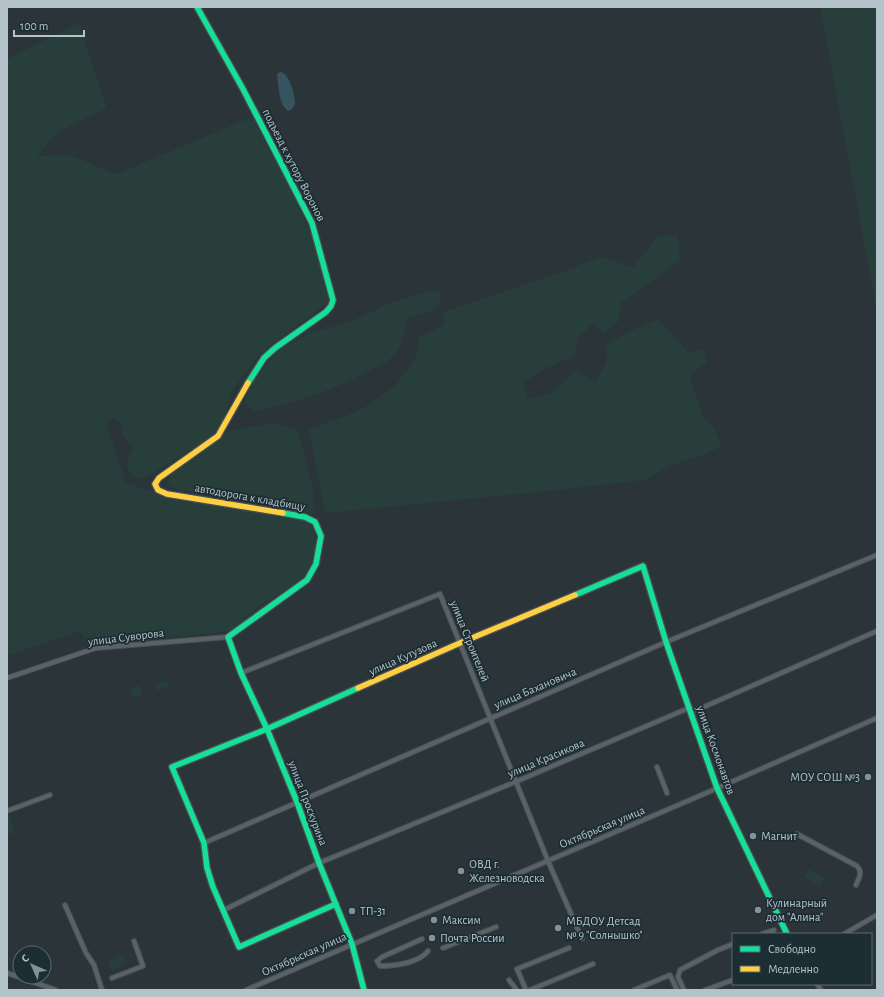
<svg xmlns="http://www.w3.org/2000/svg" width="884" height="997" font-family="'Alegreya Sans',sans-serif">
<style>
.green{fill:#273e3b}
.water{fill:#355460}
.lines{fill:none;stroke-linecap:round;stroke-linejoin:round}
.street-casing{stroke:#485054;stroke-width:6}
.fast-casing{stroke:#485054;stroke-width:8}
.slow-casing{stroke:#485054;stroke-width:8}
.street{stroke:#5a6267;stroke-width:4}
.fast{stroke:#16e098;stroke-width:5.5}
.slow{stroke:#ffcf43;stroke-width:5.5}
.poi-dot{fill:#849197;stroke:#1d2d34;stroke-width:1.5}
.labels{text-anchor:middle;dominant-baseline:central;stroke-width:3.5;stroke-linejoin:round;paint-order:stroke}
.street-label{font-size:12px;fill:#b4c3ca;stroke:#1d2d34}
.poi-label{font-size:12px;fill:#b4c3ca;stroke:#1d2d34;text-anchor:start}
</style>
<rect width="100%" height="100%" fill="#2a3439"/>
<!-- green -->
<path class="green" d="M820 7H877V312Z
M79 23 107 108 58 132 37 156 71 155 116 174 252 117 288 183 315 242 329 302 261 352 232 391 224 422 208 440 155 472 140 479C123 473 126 462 133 448L122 434 121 423 114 418 106 422 126 483 178 498 257 511 311 522 315 532V551L309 572 288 589 259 606 231 631 188 636 104 643 88 647 81 631 7 656V59Z
M678 235 680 261 621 303 619 321 604 334 593 323 578 339 574 356 543 370 523 383 528 399 550 394 576 371 596 382 607 359 606 344 635 329 658 319 689 353 704 349 707 363 690 375 703 418 714 427 722 446 701 456 669 466 645 480 558 490 325 513 309 430 362 409 396 385 415 358 420 336 445 325 443 312 562 272 600 257 633 267 658 236Z
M432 290 442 293 437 309 407 319C404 334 403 347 391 358 387 363 378 366 373 369 336 389 296 403 255 411L243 403 258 374 283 347 311 333 349 322 392 302Z
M275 423 298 430 313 488 314 515 307 512 255 502 178 490 166 485 171 474 225 433 244 428Z
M167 680 169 687 156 691 154 684Z
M140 685 143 695 133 698 130 688Z
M9 814 15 832 7 835V815Z
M809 869 825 878 820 886 804 877Z
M119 956H122L126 959V964L112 970 108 964 109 961Z"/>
<!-- water -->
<path class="water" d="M280 72C289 72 295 94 295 103 295 105 293 107 292 109L288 111C278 103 279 86 277 74Z"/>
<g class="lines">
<!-- street casing -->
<g class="street-casing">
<path id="street" d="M241 673 440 594 548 861 582 939
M7 678 96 648 228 637
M657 767 667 793
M7 811 50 795
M797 834 857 866C863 872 859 878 856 885
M204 843 666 642 877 555
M65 905 86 953 94 965 102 990
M224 910 319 863 515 782 689 708 697 710 877 631
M762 934 774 930
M844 934 877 915
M422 939 382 957 377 961 380 966C395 966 419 963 428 951
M443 948 496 927
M7 973 56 990
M112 978 143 966 134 941
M509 980 516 989
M817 984 821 990
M246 990 697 797 877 718
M526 990 517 969 569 948
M530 990 593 964
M634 990 670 975 677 990
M684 990 678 977 680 970 718 950 733 944
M705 990 733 980"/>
</g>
<!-- fast casing -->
<g class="fast-casing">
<path id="fast" d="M197 7 243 89 312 223 333 300 331 306 326 312 275 348 264 358 248 383
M283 513 305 517 315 522 321 536 316 564 307 580 228 637 241 673 267 729 297 802 319 863 352 944 364 990
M575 595 643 566 666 642 717 788 787 934
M336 904 239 947 213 887 207 868 204 843 172 767 267 729 358 688"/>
</g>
<!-- slow casing -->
<g class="slow-casing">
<path id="slow" d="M248 383 218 436 159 478 155 484 158 490 167 494 283 513
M358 688 460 643 575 595"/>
</g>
<!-- street -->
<use href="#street" class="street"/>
<!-- fast -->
<use href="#fast" class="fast"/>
<!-- slow -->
<use href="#slow" class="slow"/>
</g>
<!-- markers -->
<g class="poi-dot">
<circle cx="868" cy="777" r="4"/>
<circle cx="753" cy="836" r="4"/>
<circle cx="461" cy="871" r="4"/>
<circle cx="758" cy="910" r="4"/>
<circle cx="352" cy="911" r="4"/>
<circle cx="434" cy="920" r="4"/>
<circle cx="558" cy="928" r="4"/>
<circle cx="432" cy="938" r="4"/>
</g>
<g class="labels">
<!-- street labels -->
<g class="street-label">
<text transform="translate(294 165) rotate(63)">подъезд к хутору Воронов</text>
<text transform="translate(250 497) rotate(10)">автодорога к кладбищу</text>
<text transform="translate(126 637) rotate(-7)">улица Суворова</text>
<text transform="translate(470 641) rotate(68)">улица Строителей</text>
<text transform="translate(403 657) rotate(-24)">улица Кутузова</text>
<text transform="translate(535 688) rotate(-23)">улица Бахановича</text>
<text transform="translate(716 750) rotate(70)">улица Космонавтов</text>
<text transform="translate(546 758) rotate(-23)">улица Красикова</text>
<text transform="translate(308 803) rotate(69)">улица Проскурина</text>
<text transform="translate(602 827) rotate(-23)">Октябрьская улица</text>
<text transform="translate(304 954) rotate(-24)">Октябрьская улица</text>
</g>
<!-- poi labels -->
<g class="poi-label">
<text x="860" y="777" text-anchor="end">МОУ СОШ №3</text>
<text x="761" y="836">Магнит</text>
<text x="469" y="864">ОВД г.<tspan x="469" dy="14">Железноводска</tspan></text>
<text x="766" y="903">Кулинарный<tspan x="766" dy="14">дом "Алина"</tspan></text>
<text x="360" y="911">ТП-31</text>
<text x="442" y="920">Максим</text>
<text x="566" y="921">МБДОУ Детсад<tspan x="566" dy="14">№ 9 "Солнышко"</tspan></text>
<text x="440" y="938">Почта России</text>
</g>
</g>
<!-- border -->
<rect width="884" height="997" fill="none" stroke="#b4c3ca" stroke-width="16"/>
<!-- legend -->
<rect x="732" y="933" width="140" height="52" fill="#1d2d34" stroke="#596970"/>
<rect x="740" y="946" width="20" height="6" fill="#16e098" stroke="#596970"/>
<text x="768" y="953" font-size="12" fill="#b4c3ca">Свободно</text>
<rect x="740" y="966" width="20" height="6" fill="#ffcf43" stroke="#596970"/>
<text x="768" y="973" font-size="12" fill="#b4c3ca">Медленно</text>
<!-- north arrow -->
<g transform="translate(32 965) rotate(315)"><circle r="19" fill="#1d2d34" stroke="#596970"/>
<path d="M0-3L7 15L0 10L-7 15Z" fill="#849197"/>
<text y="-6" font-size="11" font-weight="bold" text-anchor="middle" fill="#b4c3ca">С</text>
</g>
<!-- scale -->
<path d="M14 30v6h70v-6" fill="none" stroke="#b4c3ca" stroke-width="2"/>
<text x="20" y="30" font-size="12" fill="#b4c3ca" stroke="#1d2d34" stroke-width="3" paint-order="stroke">100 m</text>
</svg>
